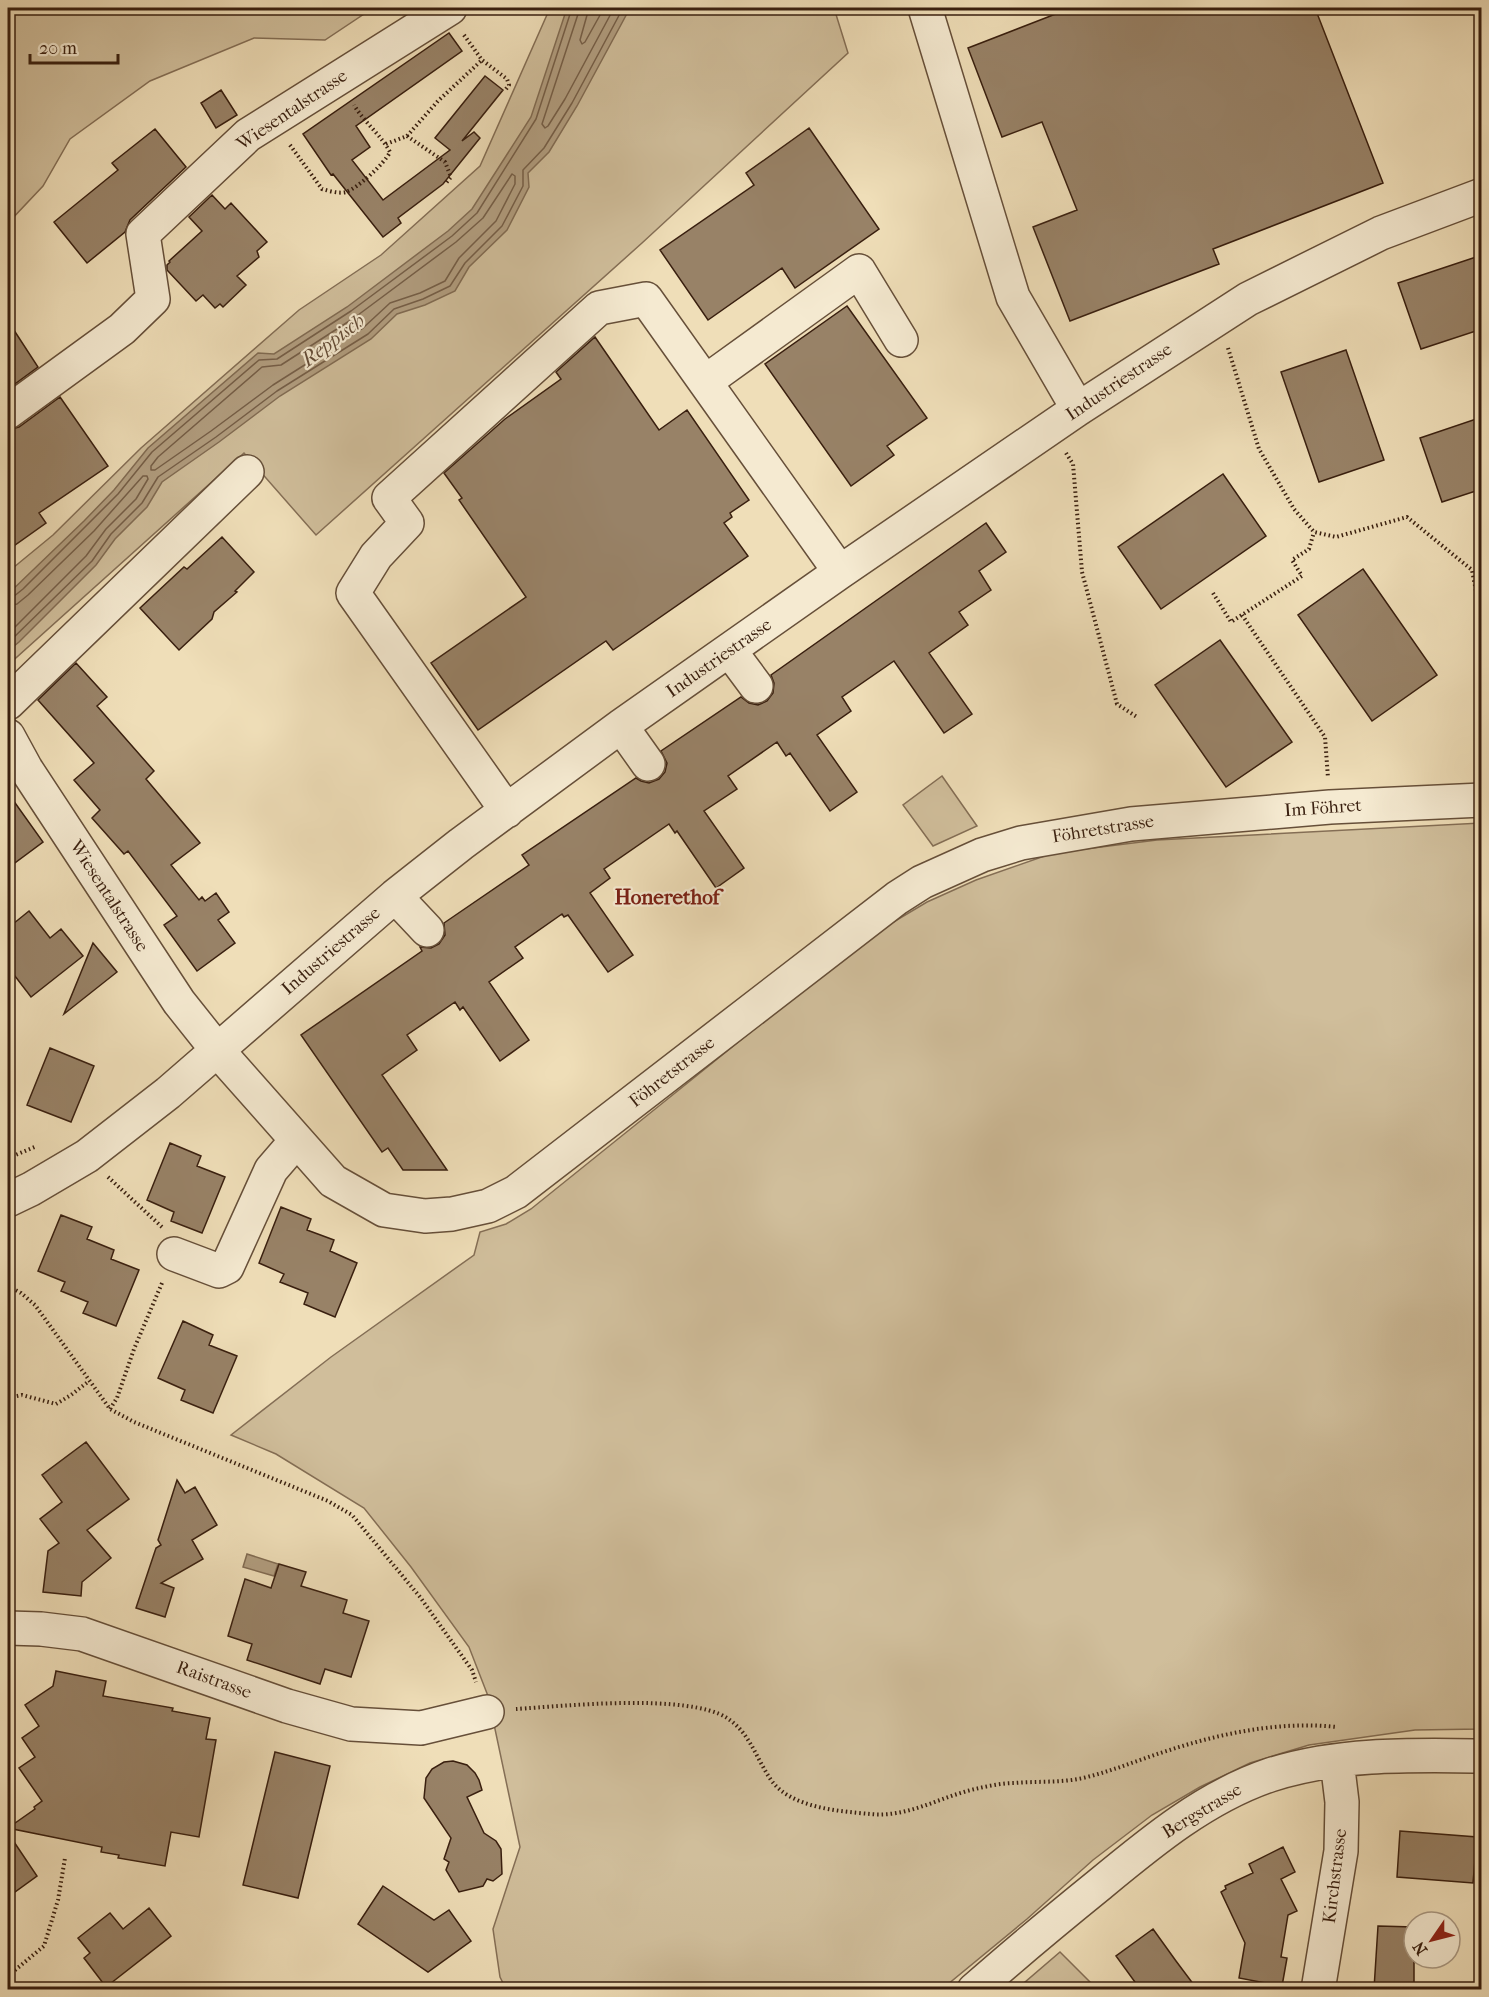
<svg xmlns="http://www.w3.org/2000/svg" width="1489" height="1997" font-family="'IM FELL French Canon',serif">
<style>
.green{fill:#d0be9b;stroke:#846e55;stroke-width:1.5}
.water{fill:#b19d7f;stroke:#816b52;stroke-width:1.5}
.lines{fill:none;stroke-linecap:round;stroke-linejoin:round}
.shore{stroke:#755e47;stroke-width:1.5}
.building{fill:#988267;stroke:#391f0f;stroke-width:1.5}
.minor-casing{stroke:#664f39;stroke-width:36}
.path{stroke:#391f0f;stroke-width:4;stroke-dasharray:1.5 3;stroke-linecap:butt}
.minor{stroke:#f5ead1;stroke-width:33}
.labels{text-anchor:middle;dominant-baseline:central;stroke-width:4.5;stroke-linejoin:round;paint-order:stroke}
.street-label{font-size:18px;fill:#391f0f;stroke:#f5ead1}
.water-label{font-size:20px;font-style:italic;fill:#634b36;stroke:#f5ead1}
.quarter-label{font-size:21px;font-weight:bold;fill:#7a1f14;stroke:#f5ead1}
</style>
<rect width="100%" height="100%" fill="#efdeb8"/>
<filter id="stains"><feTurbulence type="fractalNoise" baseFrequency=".00333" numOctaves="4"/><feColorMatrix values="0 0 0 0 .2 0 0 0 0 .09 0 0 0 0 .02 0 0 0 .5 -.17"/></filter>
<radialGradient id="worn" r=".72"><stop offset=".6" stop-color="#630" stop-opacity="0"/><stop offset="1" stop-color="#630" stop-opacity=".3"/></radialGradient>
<!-- green -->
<path class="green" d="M8 8H373L325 40 254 38 150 81 70 139 43 186 8 223Z
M550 8H834L848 53 642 243 316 535 244 453 8 665V572L53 535 141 448 299 310 381 255 480 166Z
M942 776 977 826 933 846 903 805Z
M1481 823V1729L1415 1730 1309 1745 1250 1763 1200 1787 1152 1815 1093 1860 1027 1919 942 1989H506L500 1977 493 1929 520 1847 488 1696 469 1647 411 1567 364 1508 276 1454 231 1435 331 1357 474 1255 480 1232 506 1224 531 1209 762 1023 890 924 927 902 976 880 1053 853 1157 840Z
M1060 1952 1097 1989H1017Z"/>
<!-- water -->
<path class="water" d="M567 8H630L577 106 549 152 528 173 529 187 507 230 469 267 455 291 425 305 397 314 371 339 280 396 219 442 162 482 147 507 115 539 96 565 19 642 8 651V594L84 521 114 490 148 448 258 353 274 354 347 307 448 231 472 209 531 117Z
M247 1554 278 1564 274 1576 243 1567Z"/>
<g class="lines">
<!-- shore -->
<path class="shore" d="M580 8 542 124 545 128 548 126 565 99 614 8
M589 8 580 40 582 44 585 42 604 8
M512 174 515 176V184L496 221 459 258 445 281 420 293 390 303 363 328 273 385 211 431 155 470H151V466L158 457 262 367 281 365 354 318 456 242 483 218Z
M8 598 13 597 23 589 118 494 152 452 259 360 277 359 351 311 452 236 477 213 536 119 572 8
M8 606 17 604 28 595 94 531 143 476H147L148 479 136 499 106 529 86 556 8 634
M8 643 92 561 111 534 142 503 158 477 216 437 277 391 368 334 394 309 423 299 450 286 465 263 502 226 523 186V170L544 148 572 103 623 8"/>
</g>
<!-- building -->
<path class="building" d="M1071 8H1315L1383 183 1213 249 1219 264 1070 321 1033 227 1077 210 1042 122 1002 137 968 48Z
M449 33 462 51 356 126 370 147 352 160 383 200 450 150 435 138 485 76 503 90 462 141 474 132 480 138 443 184 398 218 401 223 383 237 333 174 331 175 303 134Z
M221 90 237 115 216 128 201 103Z
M809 128 879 229 795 288 782 268 708 320 660 250 754 185 746 173Z
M155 129 186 167 130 220 125 232 87 263 54 222 118 170 112 163Z
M212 195 225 209 231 203 267 242 257 251 259 257 237 276 246 285 223 307 220 304 215 308 203 295 196 301 167 270V265L170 262 169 261 202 231 189 217Z
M1482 255V329L1421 349 1398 283Z
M847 306 927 418 887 446 894 455 851 486 765 364Z
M8 321 38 367 8 389Z
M595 337 659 430 687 410 749 500 730 513 732 517 724 523 748 556 613 650 606 641 478 730 431 663 526 597 459 500 462 498 444 473 505 419 561 379 556 372Z
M1346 350 1384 460 1319 482 1281 372Z
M60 397 108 466 39 513 46 523 8 550V430L19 427Z
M1482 417V489L1442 502 1420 438Z
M1223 474 1266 536 1161 609 1118 547Z
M986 523 1006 552 979 571 991 590 959 612 968 625 929 653 972 714 944 733 894 661 842 697 851 711 817 735 857 792 830 811 790 753 786 756 777 742 728 776 737 789 704 811 744 868 716 888 677 831 675 833 669 824 604 869 610 878 590 893 633 955 608 972 568 915 564 917 562 914 515 947 523 958 489 982 529 1040 500 1061 463 1007 460 1010 455 1002 407 1035 417 1050 382 1075 447 1170H403L388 1148 382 1152 301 1035 422 951 420 947 431 948 439 944 445 935 444 923 529 865 522 855 636 778 641 781 649 783 659 779 665 772 667 763 661 751 741 697 749 703 758 705 767 701 773 693 774 683 771 675Z
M222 537 254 572 235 591 237 592 214 612 212 619 179 650 140 608 184 567 187 569Z
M1363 569 1437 675 1372 721 1298 615Z
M1220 640 1292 742 1226 787 1155 685Z
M76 663 107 697 97 706 154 771 146 779 200 843 171 865 199 900 202 897 205 901 216 893 229 912 218 920 235 943 197 971 164 925 177 916 128 851 124 854 92 818 100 810 74 780 94 763 38 700Z
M8 793 43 842 8 868Z
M29 911 50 938 61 929 83 956 31 997 8 967V928Z
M93 943 117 972 64 1014Z
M50 1048 94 1066 71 1122 27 1105Z
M170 1143 201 1156 197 1166 225 1177 202 1233 171 1221 174 1212 147 1200Z
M281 1207 311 1219 307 1230 334 1240 330 1251 357 1263 335 1317 304 1304 308 1293 280 1282 284 1274 259 1263Z
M61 1215 92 1227 87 1239 114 1250 111 1259 139 1270 116 1326 83 1313 88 1302 61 1291 65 1282 38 1271Z
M183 1321 213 1335 209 1345 237 1356 213 1413 181 1400 185 1390 158 1378Z
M86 1442 129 1499 87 1530 111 1558 82 1582 81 1596 43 1592 48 1551 59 1543 40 1519 62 1502 42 1475Z
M177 1480 185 1493 195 1487 217 1525 192 1540 203 1559 161 1583 174 1588 165 1617 136 1608 156 1548 161 1545 158 1540Z
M279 1564 306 1572 301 1586 347 1600 343 1613 369 1621 351 1677 325 1669 320 1684 247 1660 252 1644 228 1636 245 1579 271 1588Z
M56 1671 106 1681 103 1696 173 1708 172 1711 210 1718 206 1739 216 1740 199 1837 171 1832 165 1866 118 1858 119 1855 101 1852 102 1847 8 1828 35 1809 34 1807 42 1801 19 1768 35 1757 22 1738 39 1726 25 1705 53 1686Z
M275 1752 330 1766 298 1898 243 1885Z
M453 1761 467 1765 475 1773 479 1780 482 1790 467 1797 484 1833 496 1841 501 1849 502 1874 493 1881 487 1879 483 1886 459 1892 446 1870 449 1862 444 1859 451 1838 424 1798 426 1778 432 1769 444 1762Z
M1400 1831 1477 1837 1473 1883 1397 1877Z
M8 1833 37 1876 8 1897Z
M1283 1847 1295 1872 1281 1879 1297 1911 1288 1915 1281 1957 1287 1958 1282 1986 1239 1978 1245 1943 1221 1892 1226 1889 1225 1886 1253 1873 1249 1864Z
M383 1886 434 1920 449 1910 471 1941 428 1972 358 1924Z
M149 1908 171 1936 106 1987 84 1958 90 1953 78 1938 110 1913 123 1929Z
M1378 1926 1414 1927V1989H1374Z
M1153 1929 1176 1961 1197 1989H1140L1116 1956Z"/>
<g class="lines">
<!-- minor casing -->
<g class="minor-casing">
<path id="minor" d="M925 8 1013 297 1078 409
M705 382 859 271 901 340
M8 412 122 329 153 299 143 234 248 135 450 8
M730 651 756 686
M8 703 247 472
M621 726 648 764
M8 736 26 769 179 1002 218 1051 333 1181 384 1210 425 1216 452 1214 488 1206 516 1192 897 898 922 882 982 855 1021 843 1131 824 1330 807 1482 800
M507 811 353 593 376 556 407 523 389 498 599 308 646 299 840 572
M395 896 427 930
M8 1200 31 1189 87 1156 168 1093 395 896 461 844 621 726 840 572 1078 409 1248 299 1381 233 1482 195
M174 1254 219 1271 227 1267 271 1170 296 1141
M8 1628 41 1629 82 1634 287 1706 351 1724 421 1728 487 1712
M974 1990C1015 1954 1057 1919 1099 1885 1151 1842 1205 1797 1270 1775 1338 1753 1411 1755 1482 1756
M1318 1990 1341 1851 1342 1802 1337 1761"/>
</g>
<!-- path -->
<path class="path" d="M464 35 482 60 507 79 509 85 506 89
M407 136 445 162 451 177 446 183
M386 144 407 136 438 101 482 60
M290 145 322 189C329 191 339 194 346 192 358 188 385 163 390 152 381 135 364 122 354 105
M1228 348 1259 449 1294 509 1314 532 1336 537 1407 517 1472 570 1476 591 1482 665
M1066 453 1073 464 1082 572 1117 704 1137 717
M1213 593 1231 622 1302 576 1292 560 1309 549 1314 532
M1242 615 1325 737 1328 778
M1479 770 1478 759 1482 668
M8 1158 37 1146
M108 1177 162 1227
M8 1286 21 1293 35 1305 110 1409 134 1422 328 1501 352 1515 420 1597 472 1670 476 1682
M8 1398 22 1395 56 1404 71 1395 89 1381
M110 1409 117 1398 134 1349 162 1283
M516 1709C564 1706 688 1693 727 1718 750 1733 756 1758 771 1780 791 1808 838 1811 870 1814 907 1818 940 1797 975 1789 988 1786 1002 1783 1015 1783 1037 1781 1061 1783 1083 1778 1104 1773 1123 1766 1143 1759 1205 1737 1271 1720 1337 1727
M8 1976 44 1946 58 1900 65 1858"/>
<!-- minor -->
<use href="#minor" class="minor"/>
</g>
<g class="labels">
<!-- street labels -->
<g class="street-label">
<text transform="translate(292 110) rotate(-34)">Wiesentalstrasse</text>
<text transform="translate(1119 382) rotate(-34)">Industriestrasse</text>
<text transform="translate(719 658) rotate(-35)">Industriestrasse</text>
<text transform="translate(1323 808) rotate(-4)">Im Föhret</text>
<text transform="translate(1103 829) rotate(-9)">Föhretstrasse</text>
<text transform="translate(109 896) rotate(57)">Wiesentalstrasse</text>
<text transform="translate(331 951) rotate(-41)">Industriestrasse</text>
<text transform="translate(672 1072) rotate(-38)">Föhretstrasse</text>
<text transform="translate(214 1680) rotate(20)">Raistrasse</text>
<text transform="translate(1202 1811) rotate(-31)">Bergstrasse</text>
<text transform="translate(1335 1876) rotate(-83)">Kirchstrasse</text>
</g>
<!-- water labels -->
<g class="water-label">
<text transform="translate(333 340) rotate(-37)">Reppisch</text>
</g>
<!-- quarter labels -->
<g class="quarter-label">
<text x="667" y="897">Honerethof</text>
</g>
</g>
<!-- margin -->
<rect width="1489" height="1997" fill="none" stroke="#efdeb8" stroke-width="30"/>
<rect x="9" y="9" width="1471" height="1979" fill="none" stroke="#391f0f" stroke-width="3"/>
<rect x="15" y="15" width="1459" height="1967" fill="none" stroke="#391f0f" stroke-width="1.5"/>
<!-- north arrow -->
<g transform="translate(1432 1940) rotate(235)"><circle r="28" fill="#f5ead1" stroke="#aa9983" stroke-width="1.5"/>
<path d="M0-4.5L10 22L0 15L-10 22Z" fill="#8f2418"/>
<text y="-9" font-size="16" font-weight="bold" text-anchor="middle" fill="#391f0f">N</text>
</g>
<!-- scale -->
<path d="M30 54v9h88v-9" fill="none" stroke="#391f0f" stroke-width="3"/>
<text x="39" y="54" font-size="18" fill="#391f0f" stroke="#f5ead1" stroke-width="4.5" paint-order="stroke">20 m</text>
<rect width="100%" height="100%" filter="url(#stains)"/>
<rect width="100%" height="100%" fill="url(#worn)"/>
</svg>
